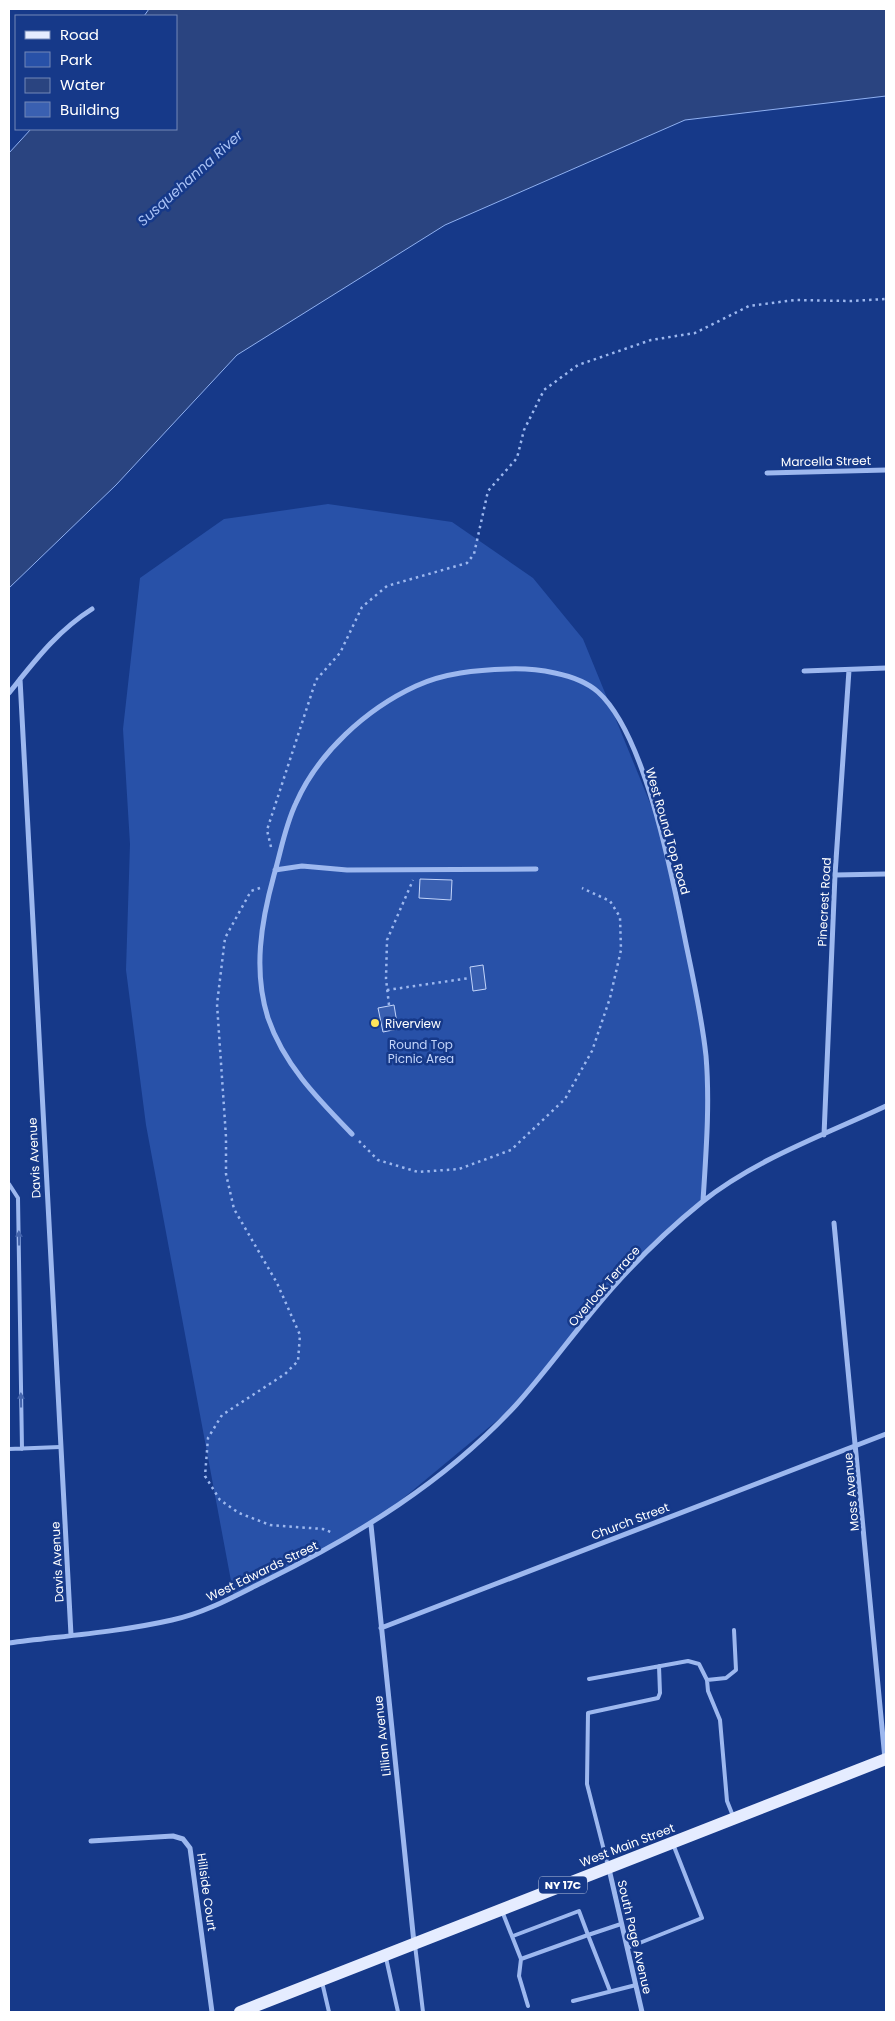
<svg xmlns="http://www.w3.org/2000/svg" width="895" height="2021" font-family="Poppins,sans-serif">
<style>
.green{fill:#2851a8}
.water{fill:#2a4480;stroke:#8fb0f1}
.building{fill:#3a60b1;stroke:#c3d5fb}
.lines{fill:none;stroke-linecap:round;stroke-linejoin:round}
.path{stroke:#9db8ef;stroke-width:2.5;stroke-dasharray:2.5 4;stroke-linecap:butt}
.service{stroke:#9db8ef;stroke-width:4}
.minor{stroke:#9db8ef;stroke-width:5}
.primary{stroke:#e5ecff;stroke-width:12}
.oneway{fill:#4565ad}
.poi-dot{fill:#ffe55b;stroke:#163989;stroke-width:2}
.labels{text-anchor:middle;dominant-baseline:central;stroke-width:5;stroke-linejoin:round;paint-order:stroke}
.shield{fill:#163989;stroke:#b9c4dc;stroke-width:1}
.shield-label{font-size:11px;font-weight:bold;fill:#fff}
.street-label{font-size:12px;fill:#fff;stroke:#163989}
.poi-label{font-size:12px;fill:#fff;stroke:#163989;text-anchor:start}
.park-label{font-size:12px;fill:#c3d5fb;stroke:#163989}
.water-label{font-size:14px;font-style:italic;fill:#a9c2f6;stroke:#163989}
</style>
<rect width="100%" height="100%" fill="#163989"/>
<!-- green -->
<path class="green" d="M328 504 452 522 533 578 583 639 657 820 701 1015 708 1127 703 1201 614 1286 517 1404 371 1525 234 1597 146 1125 126 970 130 844 123 729 140 578 224 519Z"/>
<!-- water -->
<path class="water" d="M149 9H886V96L685 120 445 225 237 355 116 485 9 588V153L31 129H176V16H144Z"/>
<!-- building -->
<path class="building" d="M420 879 452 880 451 900 419 898Z
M483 965 486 989 473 991 470 967Z
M394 1005 398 1029 383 1032 378 1008Z"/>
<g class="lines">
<!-- path -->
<path class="path" d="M271 847 267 830 316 680 340 653 362 607 387 586 467 563 474 554 488 491 517 458 524 430 544 390 578 365 651 340 695 333 749 306 795 300 850 301 886 299
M260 888 251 891 225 938 217 1004 226 1137V1174L234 1209 277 1283 300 1335 298 1361 285 1374 222 1415 208 1438 205 1476 220 1500 239 1513 270 1525 323 1529 333 1533
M387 990 470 978
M389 1005 386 979 387 940 413 880
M359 1141 378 1160 418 1172 459 1169 511 1150 565 1099 592 1051 610 998 621 950 620 917 610 901 582 888"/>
<!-- service -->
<path class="service" d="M9 1184 18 1198 22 1449
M9 1449 60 1447
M589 1679 688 1661 699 1664 707 1680 708 1691 720 1720 727 1801 733 1816
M707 1680 726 1678 736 1670 734 1630
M608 1866 587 1784 588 1713 658 1698 660 1693 659 1666
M502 1911 521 1959 588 1935 610 1991
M513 1936 579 1911 588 1935 621 1924
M415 1945 423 2012
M627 1948 702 1918 673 1844
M386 1958 398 2012
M521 1959 519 1976 528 2006
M322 1982 329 2012
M573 2001 636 1985"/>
<!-- minor -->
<path class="minor" d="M767 473 886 470
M804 671 886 668
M20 679 71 1635
M9 693C34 662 57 631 92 609
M275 870 302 866 347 870 536 869
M835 875 886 874
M352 1134C318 1099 284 1065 268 1018 253 971 261 922 274 875 281 851 285 826 296 803 318 753 366 709 416 686 444 673 476 670 508 669 534 668 577 673 598 692 646 735 673 880 686 944 694 982 702 1018 706 1056 710 1104 706 1153 703 1201
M824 1135 835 875 849 670
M834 1223 885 1759
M371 1525 414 1943
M381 1628 886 1434
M9 1643C63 1636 119 1632 172 1620 205 1613 235 1596 265 1581 358 1535 445 1482 516 1405 550 1367 580 1324 614 1286 641 1256 671 1227 702 1202 756 1159 824 1135 886 1106
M91 1841 173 1836 183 1839 190 1848 212 2012
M609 1869 642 2012"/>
<!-- primary -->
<path class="primary" d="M240 2012 886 1759"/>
</g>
<!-- one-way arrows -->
<defs><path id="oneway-solid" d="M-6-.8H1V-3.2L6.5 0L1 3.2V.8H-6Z" transform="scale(1.25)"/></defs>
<g class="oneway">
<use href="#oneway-solid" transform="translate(19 1238) rotate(-91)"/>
<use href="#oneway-solid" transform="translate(21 1400) rotate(-91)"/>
</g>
<!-- markers -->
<circle class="poi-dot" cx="375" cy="1023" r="5"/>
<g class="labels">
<!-- shield labels -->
<rect class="shield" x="539" y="1876.5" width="48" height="17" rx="4"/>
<g class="shield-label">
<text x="563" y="1885">NY 17C</text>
</g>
<!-- street labels -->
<g class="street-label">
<text transform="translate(826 461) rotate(-1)">Marcella Street</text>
<text transform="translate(668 831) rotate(74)">West Round Top Road</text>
<text transform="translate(824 902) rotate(-87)">Pinecrest Road</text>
<text transform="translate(34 1158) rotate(-93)">Davis Avenue</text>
<text transform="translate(604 1286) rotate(-49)">Overlook Terrace</text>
<text transform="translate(851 1492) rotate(-95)">Moss Avenue</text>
<text transform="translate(630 1521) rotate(-21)">Church Street</text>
<text transform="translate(57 1562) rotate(-93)">Davis Avenue</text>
<text transform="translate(262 1571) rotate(-26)">West Edwards Street</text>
<text transform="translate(382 1736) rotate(-96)">Lillian Avenue</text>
<text transform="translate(627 1845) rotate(-21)">West Main Street</text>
<text transform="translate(207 1892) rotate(82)">Hillside Court</text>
<text transform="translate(635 1937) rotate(77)">South Page Avenue</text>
</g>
<!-- poi labels -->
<g class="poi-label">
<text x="385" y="1023">Riverview</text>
</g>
<!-- park labels -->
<g class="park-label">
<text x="421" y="1044">Round Top<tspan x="421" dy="14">Picnic Area</tspan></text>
</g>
<!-- water labels -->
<g class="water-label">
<text transform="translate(190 178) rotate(-42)">Susquehanna River</text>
</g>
</g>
<!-- border -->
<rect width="895" height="2021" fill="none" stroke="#ffffff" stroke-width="20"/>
<!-- legend -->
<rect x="15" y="15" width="162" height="115" fill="#163989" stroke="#7388b8"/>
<rect x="25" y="31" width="25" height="8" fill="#e5ecff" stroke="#7388b8"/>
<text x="60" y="40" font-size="15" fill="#ffffff">Road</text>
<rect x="25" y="52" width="25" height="15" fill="#2851a8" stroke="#7388b8"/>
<text x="60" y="65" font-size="15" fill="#ffffff">Park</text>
<rect x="25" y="78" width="25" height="15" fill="#2a4480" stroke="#7388b8"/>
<text x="60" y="90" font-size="15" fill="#ffffff">Water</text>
<rect x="25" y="102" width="25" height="15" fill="#3a60b1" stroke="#7388b8"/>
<text x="60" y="115" font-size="15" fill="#ffffff">Building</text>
</svg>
